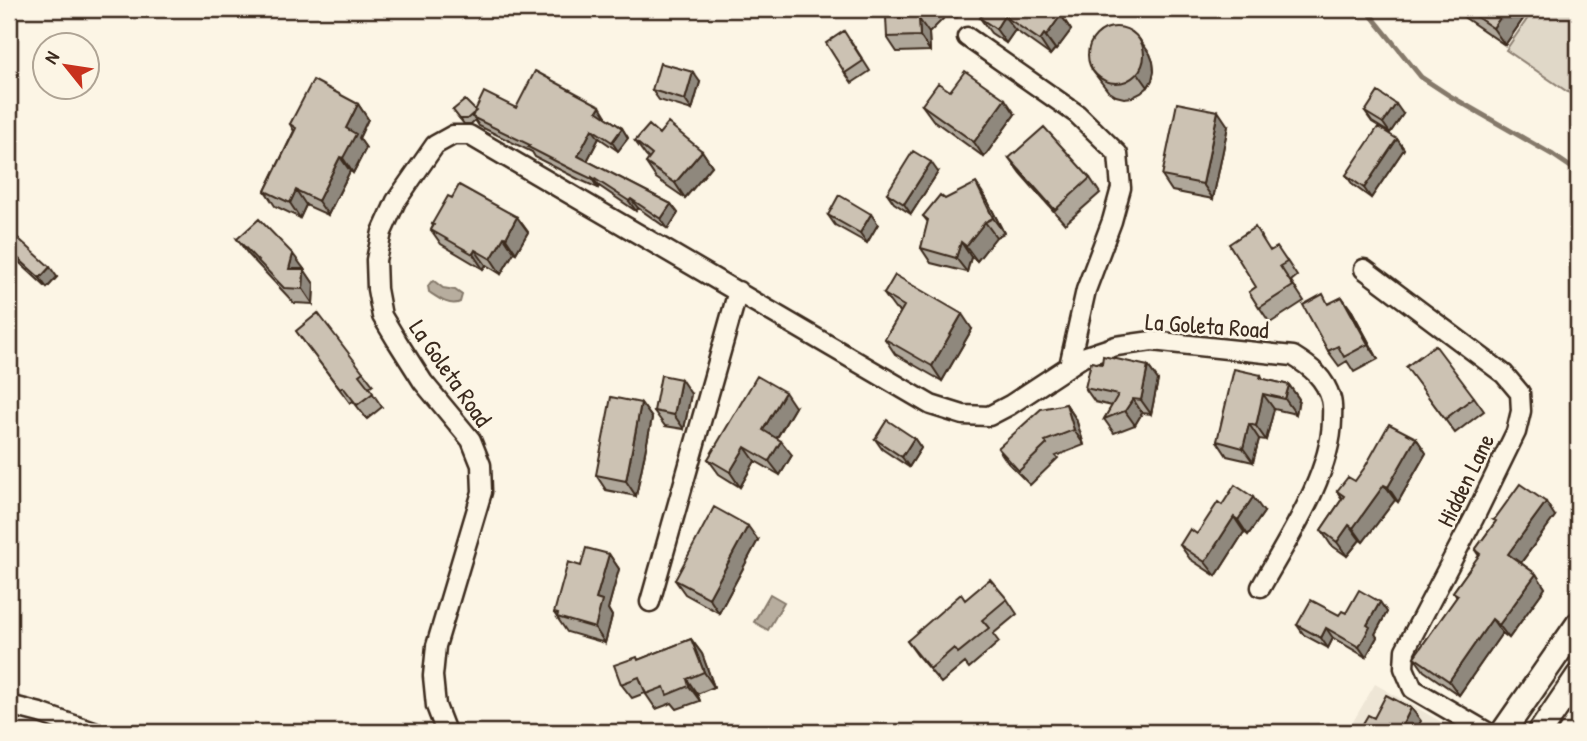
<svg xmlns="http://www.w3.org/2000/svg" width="1587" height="741" font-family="'Patrick Hand',sans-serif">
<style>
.built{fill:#eee6d6}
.green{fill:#e0d8c8;stroke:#8e8173;stroke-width:2}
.water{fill:#b7ad9e;stroke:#85796b;stroke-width:2}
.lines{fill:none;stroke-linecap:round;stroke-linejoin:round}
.stream{stroke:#85796b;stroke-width:5}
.minor-casing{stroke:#3b2a1e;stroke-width:23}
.major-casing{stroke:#3b2a1e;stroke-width:28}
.minor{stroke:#fcf5e5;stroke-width:18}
.major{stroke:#fcf5e5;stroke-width:23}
.wall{fill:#afa79a;stroke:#3b2a1e;stroke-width:2}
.shaded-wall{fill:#8f887d;stroke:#3b2a1e;stroke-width:2}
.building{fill:#ccc2b3;stroke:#3b2a1e;stroke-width:2}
.labels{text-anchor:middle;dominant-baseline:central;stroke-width:5;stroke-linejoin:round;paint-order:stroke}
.street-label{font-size:24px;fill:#3b2a1e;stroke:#fcf5e5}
</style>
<rect width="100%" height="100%" fill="#fcf5e5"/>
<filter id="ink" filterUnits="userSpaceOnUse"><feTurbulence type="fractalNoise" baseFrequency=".0143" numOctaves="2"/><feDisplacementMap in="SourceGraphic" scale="14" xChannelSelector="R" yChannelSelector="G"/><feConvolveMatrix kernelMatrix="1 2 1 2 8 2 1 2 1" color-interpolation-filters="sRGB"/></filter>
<g filter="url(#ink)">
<!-- built -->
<path class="built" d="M1375 684 1459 732H1347Z"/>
<!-- green -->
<path class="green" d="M1534 9H1578V99L1506 50Z"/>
<!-- water -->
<path class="water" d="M434 281 443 288 455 290 462 295 460 302C450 307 438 298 429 292L428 286 431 282Z
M770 594 784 602 768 630 754 622Z"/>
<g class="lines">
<!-- stream -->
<path class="stream" d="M1366 9 1421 77 1450 96 1553 155 1578 172"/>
<!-- minor casing -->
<g class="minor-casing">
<path id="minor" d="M967 37 1077 114 1118 154 1121 188 1112 221 1086 290 1069 366
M1364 269 1504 374 1520 393 1521 411 1516 432 1474 518 1405 650 1404 668 1413 689 1487 732
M650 602 738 291
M9 705 40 713 94 732
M446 732 436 706 433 676 436 646 482 492 481 465 471 440 423 382 397 341 382 316 377 289 376 260 382 232 396 201 435 145 453 135H469L931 405 963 415 989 416 1010 405 1083 357 1116 346 1152 341 1293 356C1311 367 1325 378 1331 399 1333 406 1332 413 1332 420 1331 475 1287 540 1261 587"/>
</g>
<!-- major casing -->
<g class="major-casing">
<path id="major" d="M1503 732 1578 624
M1540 732 1578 676"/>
</g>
<!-- minor -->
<use href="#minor" class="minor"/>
<!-- major -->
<use href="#major" class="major"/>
</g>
<!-- wall -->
<path class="wall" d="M906 9H964L957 17H945L929 33 930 51 897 52 887 37 906 18Z
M987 9 1061 15 1071 30 1056 50 1055 49 1050 55 1015 30 1006 43 991 33 980 18Z
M1452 9H1530L1505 45Z
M851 41 870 71 852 83 845 73Z
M1150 54 1153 62 1154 71 1152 80 1148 87 1141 93 1133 97 1124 98 1116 96 1108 91 1092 70Z
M700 82 692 110 659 100 652 90Z
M358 104 368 119 359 138 366 148 353 173 350 171 328 215 306 205 300 218 275 206 265 191 294 131 290 124Z
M922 105 1015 114 984 157 933 120Z
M516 108 606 116V117L622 128 628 138 618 151 599 138 587 161 671 204 678 213 668 229 638 208 636 211 599 186 598 188 578 179 535 157 532 152 479 126 475 120 471 124H464L453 110 475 111Z
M1365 112 1403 114 1390 133 1372 122Z
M1228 126 1213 199 1172 191 1162 176Z
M1397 139 1404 149 1371 198 1353 185 1346 175Z
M635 141 702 151 712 166 685 198 656 178 646 163 649 159 646 156Z
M1009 158 1090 178 1100 193 1065 224 1020 173Z
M938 172 911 214 894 203 887 193Z
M452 198 517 217 528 232 516 253 514 252 501 274 486 265 483 269 441 244 431 230 433 226 432 224Z
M986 198 1004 233 996 237 977 261 971 257 967 272 931 263 921 248 928 222 923 216 945 199Z
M828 215 878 224 867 243 835 225Z
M9 230 57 277 47 288 9 253Z
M237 239 303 269 314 284 313 304 294 303 248 254Z
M1271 250 1287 261 1297 276 1291 281 1304 301 1270 323 1249 292 1256 287Z
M884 294 972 329 942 381 895 354 885 339 901 312 895 309Z
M1329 304 1352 311 1378 359 1354 372 1347 361 1339 366 1328 351Z
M296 331 363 372 373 385 369 388 382 407 367 419 353 401 350 403Z
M1102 364 1148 366 1158 380 1151 414 1142 413 1135 425 1114 433 1104 419 1112 406 1095 402 1085 388Z
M1261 375 1263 379 1289 385 1299 399 1296 414 1274 409 1266 440 1259 439 1253 462 1227 456 1217 441Z
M1417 381 1474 397 1484 411 1455 433Z
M691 394 684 429 665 426 654 411Z
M641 403 652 418 636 496 606 490 596 475Z
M1066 404 1076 419 1084 445 1056 456 1058 458 1030 485 1008 463 998 448Z
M795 407 777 438 792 455 780 475 755 461 740 487 719 474 708 459Z
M914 438 921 448 909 467 882 449 875 439Z
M1416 438 1426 453 1398 502 1395 500 1363 542 1360 540 1347 556 1331 545 1321 530 1342 499 1337 491 1355 481Z
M1222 505 1264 512 1248 535 1244 532 1216 576 1190 559 1180 545 1197 534Z
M1555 516 1521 563 1536 574 1545 588 1509 638 1502 633 1459 695 1424 671 1414 657 1457 597 1453 592 1479 556 1475 550 1496 521 1494 520Z
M758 540 719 613 685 594 675 580Z
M609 554 619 569 608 609 612 616 605 643 567 632 554 613 581 566Z
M1007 599 1017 614 993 634 999 642 969 668 965 663 941 683 917 655 907 641 965 600Z
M1380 602 1387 612 1375 634 1377 637 1366 657 1333 638 1328 648 1304 635 1297 625 1339 615Z
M691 639 702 654 714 687 697 694 700 701 677 709 672 703 656 709 645 693 632 698 621 684 638 660Z"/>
<!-- shaded-wall -->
<path class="shaded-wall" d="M952 9H964L957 17Z
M1506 9H1530L1505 45 1493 28Z
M1061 15 1071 30 1056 50 1046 36Z
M1004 16 1015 30 1006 43 996 29Z
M919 19 929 33 930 51 920 36Z
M1044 34 1055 49 1050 55 1040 40Z
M1140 40 1150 54 1153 62 1154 71 1152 80 1148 87 1138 73Z
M693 72 700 82 692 110 685 100Z
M1005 99 1015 114 984 157 974 142Z
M358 104 368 119 359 138 366 148 353 173 343 158 346 128Z
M1396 104 1403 114 1390 133 1383 123Z
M600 106 606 116 604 121 597 111Z
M1218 111 1228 126 1213 199 1203 184Z
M622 128 628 138 618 151 612 142Z
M592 129 599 138 585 165 578 156Z
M1397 139 1404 149 1371 198 1364 188Z
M702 151 712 166 685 198 675 183Z
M340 157 350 171 328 215 318 201Z
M931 162 938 172 911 214 904 204Z
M592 177 599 186 598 188 592 179Z
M976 183 986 198 1004 233 993 218Z
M296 190 306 205 300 218 290 203Z
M631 199 638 208 636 211 629 201Z
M671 204 678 213 668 229 661 219Z
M871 214 878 224 867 243 860 233Z
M517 217 528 232 516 253 506 238Z
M985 222 996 237 977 261 966 246Z
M504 237 514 252 501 274 491 259Z
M961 242 971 257 967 272 956 258Z
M475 250 486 265 483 269 473 254Z
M293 254 304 269H289Z
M50 267 57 277 47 288 40 278Z
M304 269 314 284 313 304 303 289Z
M1342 297 1352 311 1378 359 1368 344Z
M962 314 972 329 942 381 932 366Z
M1148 366 1158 380 1151 414 1141 400Z
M681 379 691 394 684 429 674 415Z
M1289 385 1299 399 1296 414 1285 399Z
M785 392 795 407 773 444 763 430Z
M1263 394 1274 409 1266 440 1256 426Z
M1133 399 1142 413 1135 425 1125 411Z
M641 403 652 418 636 496 626 481Z
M1066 404 1076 419 1084 445 1074 430Z
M1249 424 1259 439 1253 462 1243 448Z
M914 438 921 448 909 467 902 457Z
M1416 438 1426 453 1398 502 1388 487Z
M781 441 792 455 780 475 769 461Z
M745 447 755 461 740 487 730 472Z
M1384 485 1395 500 1363 542 1353 528Z
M1253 497 1264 512 1248 535 1238 520Z
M1546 502 1555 516 1517 568 1508 554Z
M1234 517 1244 532 1216 576 1205 562Z
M1349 525 1360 540 1347 556 1337 542Z
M748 526 758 540 719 613 709 598Z
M609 554 619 569 608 609 612 616 605 643 595 628 596 599Z
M1536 574 1545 588 1509 638 1499 625Z
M1380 602 1387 612 1375 634 1377 637 1366 657 1359 647 1367 625Z
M1492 619 1502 633 1459 695 1449 681Z
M1326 628 1333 638 1328 648 1321 638Z
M691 639 702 654 714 687 704 672Z
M687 679 697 694 700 701 689 686Z
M1411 708 1421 721 1415 732H1399Z"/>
<!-- building -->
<path class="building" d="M906 9H928L919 19 920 36 887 37 886 17 906 18Z
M987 9H1051L1061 15 1046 36 1044 34 1040 40 1004 16 996 29 980 18Z
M1465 9H1506L1493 28Z
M1088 55a28 28 0 1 1 56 0a28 28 0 1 1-56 0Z
M844 31 863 61 845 73 826 43Z
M660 63 693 72 685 100 652 90Z
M535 71 600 106 597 111 622 128 612 142 592 129 578 156 671 204 661 219 631 199 629 201 592 177V179L571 169 528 147 530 145 472 117 484 92 516 108Z
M965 71 1005 99 974 142 922 105 938 83 950 91Z
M313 80 358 104 346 128 356 134 343 158 340 157 318 201 296 190 290 203 265 191 296 128 290 124Z
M1378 92 1396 104 1383 123 1365 112Z
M465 100 476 111 467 119H460L453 110Z
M1177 103 1218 111 1203 184 1162 176Z
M668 123 702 151 675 183 646 163 652 155 635 141 649 125 659 134Z
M1044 127 1090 178 1055 210 1009 158Z
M1378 127 1397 139 1364 188 1346 175Z
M913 151 931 162 904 204 887 193Z
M976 183 993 218 985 222 966 246 961 242 956 258 921 248 928 220 923 216 940 195 945 199Z
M459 185 517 217 506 238 504 237 491 259 475 250 473 254 431 230 434 225 432 224 448 196 452 198Z
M839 195 871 214 860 233 828 215Z
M259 219 293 254 289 269H304L303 289 284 288 237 239Z
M1255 227 1270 251 1277 247 1287 262 1280 266 1293 286 1259 308 1249 292 1256 287 1229 244Z
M9 230 50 267 40 278 9 250Z
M895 275 962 314 932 366 885 339 904 306 884 294Z
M1323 294 1328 304 1342 297 1368 344 1344 357 1338 346 1328 351 1303 305Z
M318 313 363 372 359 375 373 393 357 405 343 387 340 389 296 331Z
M1435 345 1474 397 1445 419 1406 367Z
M1103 356 1148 366 1141 400 1133 399 1125 411 1104 419 1118 395 1085 388 1091 362 1102 364Z
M1234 369 1261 375 1260 378 1289 385 1285 399 1263 394 1256 426 1249 424 1243 448 1217 441Z
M661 375 681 379 674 415 654 411Z
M757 376 785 392 763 430 781 441 769 461 745 447 730 472 708 459Z
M611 397 641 403 626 481 596 475Z
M1066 404 1074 430 1045 441 1047 444 1019 471 998 448 1041 409Z
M887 420 914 438 902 457 875 439Z
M1389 424 1416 438 1388 487 1384 485 1353 528 1349 525 1337 542 1321 530 1344 496 1337 491 1348 477 1355 481 1365 467Z
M1578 473V482L1574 479Z
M1520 484 1546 502 1508 554 1536 574 1499 625 1492 619 1449 681 1414 657 1458 595 1453 592 1480 554 1475 550 1496 521 1494 520Z
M1235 485 1253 497 1238 520 1234 517 1205 562 1180 545 1190 529 1197 534 1218 502 1222 505Z
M714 507 748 526 709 598 675 580Z
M586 548 609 554 596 599 602 601 595 628 557 617 558 614 554 613 568 562 581 566Z
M990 579 1007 599 982 620 989 628 958 653 954 648 930 669 907 641 961 594 965 600Z
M1359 590 1380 602 1367 625 1370 627 1359 647 1326 628 1321 638 1297 625 1311 600 1339 615 1342 611 1346 613Z
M691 639 704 672 687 679 689 686 667 695 664 687 646 694 639 677 621 684 614 665 637 657 638 660Z
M1386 695 1411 708 1399 732H1358L1368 715 1374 718Z"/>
</g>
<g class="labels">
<!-- street labels -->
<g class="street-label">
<text transform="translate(1207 325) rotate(4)">La Goleta Road</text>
<text transform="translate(451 373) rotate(55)">La Goleta Road</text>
<text transform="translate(1465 480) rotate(-64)">Hidden Lane</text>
</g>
</g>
<!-- margin -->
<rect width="1587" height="741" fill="none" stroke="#fcf5e5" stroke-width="35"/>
<rect x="18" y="18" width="1552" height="706" fill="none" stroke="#3b2a1e" stroke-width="2.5" filter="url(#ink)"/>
<!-- north arrow -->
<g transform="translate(66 66) rotate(300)"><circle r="33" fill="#fcf5e5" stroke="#afa495" stroke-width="2"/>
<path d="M0-5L12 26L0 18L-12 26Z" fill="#c8321e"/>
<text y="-10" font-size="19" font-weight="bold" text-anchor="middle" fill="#3b2a1e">N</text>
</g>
</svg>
